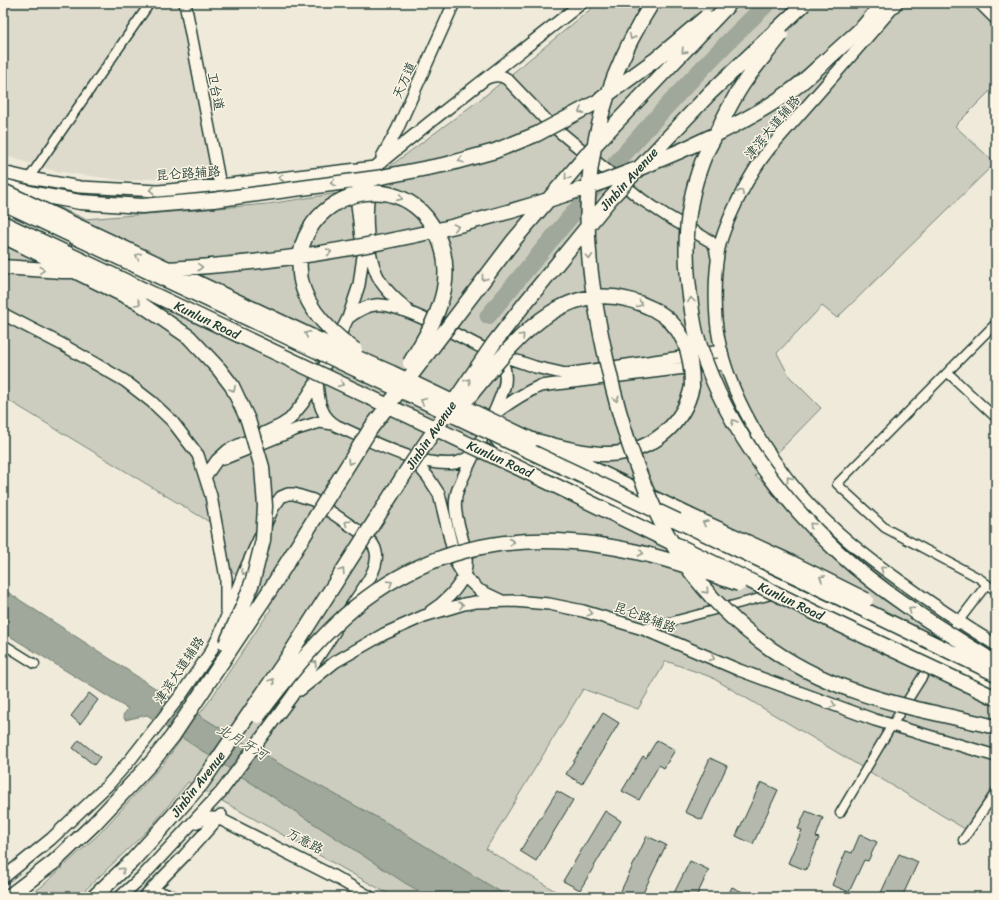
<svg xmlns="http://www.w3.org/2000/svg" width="999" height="900" font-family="Sriracha,'LXGW WenKai TC',sans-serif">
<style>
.built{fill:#dedbcc}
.green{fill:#cccdbf;stroke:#76857a}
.water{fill:#9fa89a;stroke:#6c7d71}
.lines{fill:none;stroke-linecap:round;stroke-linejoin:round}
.river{stroke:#9fa89a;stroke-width:17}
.building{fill:#b5b9ad;stroke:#1f3d34}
.street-casing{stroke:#1f3d34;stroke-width:11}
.secondary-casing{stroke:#1f3d34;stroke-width:14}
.highway-casing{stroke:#1f3d34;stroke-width:17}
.street{stroke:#fcf5e5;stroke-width:8}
.secondary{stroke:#fcf5e5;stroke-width:11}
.highway{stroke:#fcf5e5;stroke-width:14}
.highway-bridge-casing{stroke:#1f3d34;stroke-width:17;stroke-linecap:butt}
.highway-bridge{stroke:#fcf5e5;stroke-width:14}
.oneway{stroke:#8e998c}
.labels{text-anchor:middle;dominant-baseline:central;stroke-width:3;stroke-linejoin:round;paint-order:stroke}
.street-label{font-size:13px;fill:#1f3d34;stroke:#fcf5e5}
.water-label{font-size:14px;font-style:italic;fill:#455d53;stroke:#fcf5e5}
</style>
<rect width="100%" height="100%" fill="#efeada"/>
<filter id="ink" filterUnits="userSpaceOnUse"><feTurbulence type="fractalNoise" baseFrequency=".025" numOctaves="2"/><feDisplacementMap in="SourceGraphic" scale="8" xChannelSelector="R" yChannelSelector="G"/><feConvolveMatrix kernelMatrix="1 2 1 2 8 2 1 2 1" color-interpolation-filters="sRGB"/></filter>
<g filter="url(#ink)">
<!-- built -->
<path class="built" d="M3 3H181L211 172 127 181 55 171 3 155Z"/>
<!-- green -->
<path class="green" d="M598 3H996V85L955 126 995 163 837 318 822 306 777 353 789 376 821 408 755 476 996 640V782L965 829 711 677 666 661 638 709 583 689 486 849 565 897H394L188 782 150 828 78 897H26L41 887 99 834 163 764 210 700 271 609 230 569 221 529 3 397V182L85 219 268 204 358 190 486 95Z"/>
<!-- water -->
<path class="water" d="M3 589 161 692 276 762 389 824 509 897H429L405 883 147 715 125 720 123 715 128 709 3 632Z"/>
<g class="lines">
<!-- river -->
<path class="river" d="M488 316C577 208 666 99 768 3"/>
</g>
<!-- building -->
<path class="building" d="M89 693 98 700 80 724 71 716Z
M603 713 619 723 582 784 566 774Z
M79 740 100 757 94 765 73 748Z
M657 740 675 750 664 768 659 765 639 800 622 791 643 756 646 758Z
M710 758 727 766 702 820 685 812Z
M761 782 778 790 753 844 736 836Z
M557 791 573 800 536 861 520 851Z
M605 811 621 821 580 890 563 881Z
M806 811 823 818 816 837 819 838 806 870 788 863 802 830 798 829Z
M860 834 877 842 868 861 864 860 849 892 832 885 846 851 852 853Z
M647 836 666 845 641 897H618Z
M899 854 918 862 902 897H879Z
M690 861 709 870 696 897H672Z
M732 887 753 897H727Z"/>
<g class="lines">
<!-- street casing -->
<g class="street-casing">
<path id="street" d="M29 178 150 3
M996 323 837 484 885 528 979 578 996 591
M948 373 996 418
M643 629 775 594
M3 644 35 664
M940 650 958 622 987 584
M840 813 892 725 931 663
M963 840 996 792"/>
</g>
<!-- secondary casing -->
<g class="secondary-casing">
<path id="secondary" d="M185 3 220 185
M897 3 844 64 770 148C752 170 740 194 729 219 724 231 719 243 718 255 714 279 714 317 719 340 730 395 765 453 801 495 829 527 862 554 896 578 929 602 962 624 996 645
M980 3 996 19
M487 78C494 75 501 75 507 79L548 122 641 199 667 216 710 241 715 247 717 258
M382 157 397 130 454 3
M3 172 29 178 80 187 158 191 220 185 375 167
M370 185C365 212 366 259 381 282 388 293 398 301 407 309
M3 214 63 244
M78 246 157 283
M151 286 308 359C326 376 307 408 337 426 369 440 421 468 455 463 466 461 474 452 486 450
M3 314 63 345 125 381 152 402 172 421 198 455 211 496 226 578V609
M348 318C356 312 365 306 375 305 399 301 469 342 493 353 500 359 505 364 505 374 507 385 501 395 497 406 485 434 470 460 458 489 447 517 474 549 464 575 458 589 444 603 431 611
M497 354 535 367 566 374 722 351
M412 458 428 477 439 494 456 563 464 576 479 590 500 600
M223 459 297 429 320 422 333 424
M205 477 217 460 228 450 281 425 290 419 303 403 317 381 348 318 359 285 363 256 357 204 359 187 364 176 429 123 582 3
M586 486 502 446C492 438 491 429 492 416 507 404 522 394 540 386L725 363
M575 487 996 688
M300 690 335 662 384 634 424 616 464 604 476 602 514 601 549 604 583 611 643 629 739 670 875 720 996 756
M194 823 207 818H218L333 876 370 897
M3 878 51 839 108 785 130 760 181 695 210 653 219 636 244 572 273 508 281 497 288 494H294L313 500 363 534C369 539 375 545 376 552 380 569 359 594 350 608
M151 890 173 897
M120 897 142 877 221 792 292 696 335 631
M144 897 184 856 221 815"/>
</g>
<!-- highway casing -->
<g class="highway-casing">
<path id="highway" d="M822 64 863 27 883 3
M3 186 34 194 80 202 142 206 213 200
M532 440C557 446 582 454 608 454 649 453 684 426 692 386
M558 452 688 515
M8 897 54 862"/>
</g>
<!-- street -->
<use href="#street" class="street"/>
<!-- secondary -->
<use href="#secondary" class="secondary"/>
<!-- highway -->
<use href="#highway" class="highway"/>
<!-- highway-bridge casing -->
<g class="highway-bridge-casing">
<path id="highway-bridge" d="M652 3C623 49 602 100 593 153 580 225 592 297 608 367 622 430 643 494 676 550 698 585 727 616 760 641 832 696 911 707 996 727
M781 35C769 51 756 65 745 81 733 98 724 117 715 136 711 144 706 152 703 160 688 198 684 239 688 279 690 297 692 316 696 333 720 418 775 493 839 553 885 595 938 627 991 660
M3 191 353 356 392 373 532 440
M213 200 376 178 448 164 495 151 537 134 597 102 655 60 706 17
M3 203 801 579 996 674
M3 223 548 482 832 621 996 698
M3 236 138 302 189 337 219 369 232 386 248 420 262 467 265 506 263 540 253 580 244 604 226 644
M3 267 62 271H100
M147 270C290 264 428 239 564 195 618 178 670 157 721 132 744 120 768 108 789 92 801 84 811 74 822 64
M355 350C325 328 296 299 300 259 303 216 347 185 389 194 431 204 451 249 444 289 439 316 424 339 410 363
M459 409C509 349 563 264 653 309 684 325 692 354 692 386
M688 515 788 561 866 600
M258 716C281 685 308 651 336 624 429 535 544 525 664 559 689 566 714 575 739 584
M54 862 94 824 151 763 172 737 270 590 371 428 514 240 595 145 730 3
M94 897 132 861 164 826 201 784 288 657 406 472 494 343 526 302 610 199 710 93 804 4"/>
</g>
<!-- highway-bridge -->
<use href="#highway-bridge" class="highway-bridge"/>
</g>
<!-- one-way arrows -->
<defs><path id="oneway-chevron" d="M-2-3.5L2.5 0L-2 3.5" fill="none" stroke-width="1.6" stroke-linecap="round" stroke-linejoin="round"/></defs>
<g class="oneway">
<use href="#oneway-chevron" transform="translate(632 37) rotate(116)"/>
<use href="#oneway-chevron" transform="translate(684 51) rotate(134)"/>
<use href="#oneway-chevron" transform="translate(581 111) rotate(151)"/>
<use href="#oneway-chevron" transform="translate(461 160) rotate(165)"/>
<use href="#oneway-chevron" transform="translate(567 177) rotate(130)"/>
<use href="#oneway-chevron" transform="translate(281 178) rotate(173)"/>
<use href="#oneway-chevron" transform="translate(333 183) rotate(172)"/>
<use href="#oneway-chevron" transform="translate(152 190) rotate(-178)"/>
<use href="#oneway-chevron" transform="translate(741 192) rotate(-64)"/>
<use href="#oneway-chevron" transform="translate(400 198) rotate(24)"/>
<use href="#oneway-chevron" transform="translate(456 227) rotate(-13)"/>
<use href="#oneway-chevron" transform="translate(329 252) rotate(-8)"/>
<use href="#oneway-chevron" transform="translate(138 256) rotate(-155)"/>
<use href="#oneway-chevron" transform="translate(589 257) rotate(87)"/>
<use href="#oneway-chevron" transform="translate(200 267) rotate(-4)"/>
<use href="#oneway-chevron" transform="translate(42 270) rotate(3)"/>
<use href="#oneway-chevron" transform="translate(484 278) rotate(128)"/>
<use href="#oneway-chevron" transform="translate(691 300) rotate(-98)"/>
<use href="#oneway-chevron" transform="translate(138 303) rotate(31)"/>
<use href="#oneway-chevron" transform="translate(640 304) rotate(21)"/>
<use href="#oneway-chevron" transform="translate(307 334) rotate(-155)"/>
<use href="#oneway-chevron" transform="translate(522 336) rotate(-46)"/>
<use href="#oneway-chevron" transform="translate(468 381) rotate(-56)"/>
<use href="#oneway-chevron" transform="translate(341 384) rotate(25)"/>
<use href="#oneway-chevron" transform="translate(233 389) rotate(61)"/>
<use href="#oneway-chevron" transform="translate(616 399) rotate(75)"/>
<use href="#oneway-chevron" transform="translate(423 401) rotate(-155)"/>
<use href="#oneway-chevron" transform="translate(734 422) rotate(-119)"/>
<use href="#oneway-chevron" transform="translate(350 462) rotate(122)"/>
<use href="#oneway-chevron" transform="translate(789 479) rotate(-128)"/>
<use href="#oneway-chevron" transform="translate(347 523) rotate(-146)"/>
<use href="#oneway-chevron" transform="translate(705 523) rotate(-155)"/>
<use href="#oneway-chevron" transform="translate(812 525) rotate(-134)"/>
<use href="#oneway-chevron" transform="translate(512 542) rotate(-6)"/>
<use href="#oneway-chevron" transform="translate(641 553) rotate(13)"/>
<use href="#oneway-chevron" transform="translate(883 569) rotate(-144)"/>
<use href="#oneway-chevron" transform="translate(342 571) rotate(-57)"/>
<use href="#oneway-chevron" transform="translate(244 572) rotate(113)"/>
<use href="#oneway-chevron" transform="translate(822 578) rotate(-153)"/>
<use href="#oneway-chevron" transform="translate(390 583) rotate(-32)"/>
<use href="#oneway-chevron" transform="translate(706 591) rotate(48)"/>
<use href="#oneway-chevron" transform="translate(461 605) rotate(-14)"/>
<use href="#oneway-chevron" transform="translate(911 610) rotate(-146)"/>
<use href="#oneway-chevron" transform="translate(590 613) rotate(15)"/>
<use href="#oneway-chevron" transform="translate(712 658) rotate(23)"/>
<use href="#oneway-chevron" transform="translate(314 663) rotate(-56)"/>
<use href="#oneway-chevron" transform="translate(272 681) rotate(-56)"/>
<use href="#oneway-chevron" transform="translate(833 705) rotate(20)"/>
<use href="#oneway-chevron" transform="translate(122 870) rotate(-44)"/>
</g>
</g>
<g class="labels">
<!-- street labels -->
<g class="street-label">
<text transform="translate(404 80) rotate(-66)">天万道</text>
<text transform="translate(216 91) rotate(79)">卫台道</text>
<text transform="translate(772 127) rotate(-50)">津滨大道辅路</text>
<text transform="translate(188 173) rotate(-4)">昆仑路辅路</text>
<text transform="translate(629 179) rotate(-48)">Jinbin Avenue</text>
<text transform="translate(207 320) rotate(26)">Kunlun Road</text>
<text transform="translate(431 435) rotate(-56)">Jinbin Avenue</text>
<text transform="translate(500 459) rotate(25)">Kunlun Road</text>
<text transform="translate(791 601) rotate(26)">Kunlun Road</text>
<text transform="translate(645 617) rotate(20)">昆仑路辅路</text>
<text transform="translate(179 670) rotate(-56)">津滨大道辅路</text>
<text transform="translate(198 784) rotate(-52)">Jinbin Avenue</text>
<text transform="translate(305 841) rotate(28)">万意路</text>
</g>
<!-- water labels -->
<g class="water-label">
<text transform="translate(242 742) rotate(31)">北月牙河</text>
</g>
</g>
<!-- margin -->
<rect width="999" height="900" fill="none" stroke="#fcf5e5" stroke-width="16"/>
<rect x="8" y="8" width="983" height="884" fill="none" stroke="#1f3d34" stroke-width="1.5" filter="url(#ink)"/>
</svg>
